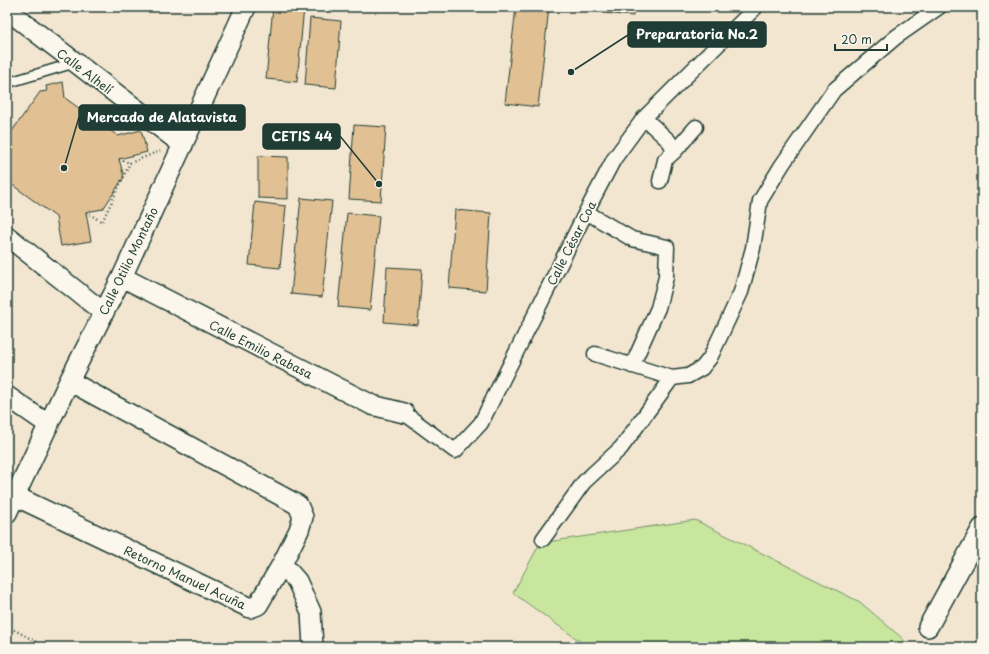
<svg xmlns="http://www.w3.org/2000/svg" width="989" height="654" font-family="'Playpen Sans',sans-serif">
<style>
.green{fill:#c8e69d;stroke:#749268}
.building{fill:#e1c093;stroke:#1f3d34}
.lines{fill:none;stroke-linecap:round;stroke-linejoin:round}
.service-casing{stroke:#1f3d34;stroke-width:12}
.pedestrian-casing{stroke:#1f3d34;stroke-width:17}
.minor-casing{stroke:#1f3d34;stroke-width:22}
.path{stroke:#1f3d34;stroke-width:2.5;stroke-dasharray:1 3;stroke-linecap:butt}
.service{stroke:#fbf7ec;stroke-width:9}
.pedestrian{stroke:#fbf7ec;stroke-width:14}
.minor{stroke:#fbf7ec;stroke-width:19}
.labels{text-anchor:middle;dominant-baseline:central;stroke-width:3.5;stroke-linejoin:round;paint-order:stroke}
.street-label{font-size:12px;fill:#1f3d34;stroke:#fbf7ec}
.leader{fill:none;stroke:#1f3d34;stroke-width:1.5}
.callout-dot{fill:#1f3d34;stroke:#fbf7ec;stroke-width:1.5}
.callout{fill:#1f3d34;stroke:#1f3d34;stroke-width:1.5}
.callout-label{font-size:13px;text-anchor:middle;font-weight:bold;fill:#fff}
</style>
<rect width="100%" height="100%" fill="#f3e6d1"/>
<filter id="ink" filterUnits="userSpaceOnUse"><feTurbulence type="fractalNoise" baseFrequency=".025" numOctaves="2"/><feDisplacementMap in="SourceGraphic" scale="8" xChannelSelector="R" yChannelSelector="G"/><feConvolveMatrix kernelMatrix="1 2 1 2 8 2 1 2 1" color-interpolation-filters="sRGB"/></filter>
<g filter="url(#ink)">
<!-- green -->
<path class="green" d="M695 520 860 602 903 639 906 647H588L513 593 540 543Z"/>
<!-- building -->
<path class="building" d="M273 7H304L297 82 266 79Z
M516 7H549L538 107 505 103Z
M604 7H634L633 16 603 13Z
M310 18 341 21 336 88 305 85Z
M63 82 65 98 118 136 141 130 147 152 119 159 124 177 103 209 86 212 91 241 61 246 56 217 7 181V138L40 92 47 91 46 86Z
M354 125 386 127 381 201 349 199Z
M258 156 288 157V199L258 198Z
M301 198 332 201 322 297 291 294Z
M255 202 286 206 280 268 249 265Z
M455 210 491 213 486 291 449 288Z
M347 213 379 216 370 310 338 307Z
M387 267 422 269 418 325 384 322Z"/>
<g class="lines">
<!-- service casing -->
<g class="service-casing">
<path id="service" d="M7 83 74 63"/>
</g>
<!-- pedestrian casing -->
<g class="pedestrian-casing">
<path id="pedestrian" d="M644 118 669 141 675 151
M660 181 665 160 675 151 696 127
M586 212 632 239 667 247 666 277 658 308 632 366
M595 354 672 378
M404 413 455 451 481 423 586 212 614 159 644 118 756 7
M543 539 584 482 621 448 672 378 688 376 702 368 710 358 741 292 753 248 760 201 782 165 834 90 896 37 939 7"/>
</g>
<!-- minor casing -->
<g class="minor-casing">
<path id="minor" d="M7 10 183 145
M7 236 103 312
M122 277 372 405 404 413
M7 396 49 425
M15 496 250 608 258 605 282 564 299 530 303 517 298 505 69 381
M7 513 69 381 122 277 246 7
M282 564 297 581 311 612 313 647
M928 627 982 528"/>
</g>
<!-- path -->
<path class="path" d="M119 159 130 163
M86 212 102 222 130 163 160 151
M7 626 46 647"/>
<!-- service -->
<use href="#service" class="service"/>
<!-- pedestrian -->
<use href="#pedestrian" class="pedestrian"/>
<!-- minor -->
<use href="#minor" class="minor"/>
</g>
</g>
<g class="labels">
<!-- street labels -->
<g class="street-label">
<text transform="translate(85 71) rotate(37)">Calle Alhelí</text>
<text transform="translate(571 243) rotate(-63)">Calle César Coa</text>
<text transform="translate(128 261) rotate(-64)">Calle Otilio Montaño</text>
<text transform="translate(261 349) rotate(27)">Calle Emilio Rabasa</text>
<text transform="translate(185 577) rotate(25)">Retorno Manuel Acuña</text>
</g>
</g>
<!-- callouts -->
<path class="leader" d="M571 72L628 35M64 168L79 117M379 184L340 136"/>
<g class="callout-dot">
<circle cx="571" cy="72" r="4"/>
<circle cx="64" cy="168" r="4"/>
<circle cx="379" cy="184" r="4"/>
</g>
<g class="callout">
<rect x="628" y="22" width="138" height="25" rx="4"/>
<rect x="79" y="105" width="166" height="25" rx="4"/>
<rect x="263" y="124" width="77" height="25" rx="4"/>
</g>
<g class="callout-label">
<text x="697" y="39">Preparatoria No.2</text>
<text x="162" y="122">Mercado de Alatavista</text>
<text x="302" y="141">CETIS 44</text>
</g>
<!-- margin -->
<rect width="989" height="654" fill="none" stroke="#fbf7ec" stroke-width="24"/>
<rect x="12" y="12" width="965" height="630" fill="none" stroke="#1f3d34" stroke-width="1.5" filter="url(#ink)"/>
<!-- scale -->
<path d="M835 44v6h52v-6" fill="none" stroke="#1f3d34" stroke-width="2"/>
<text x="841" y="44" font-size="12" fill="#1f3d34" stroke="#fbf7ec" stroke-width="3" paint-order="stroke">20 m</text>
</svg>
